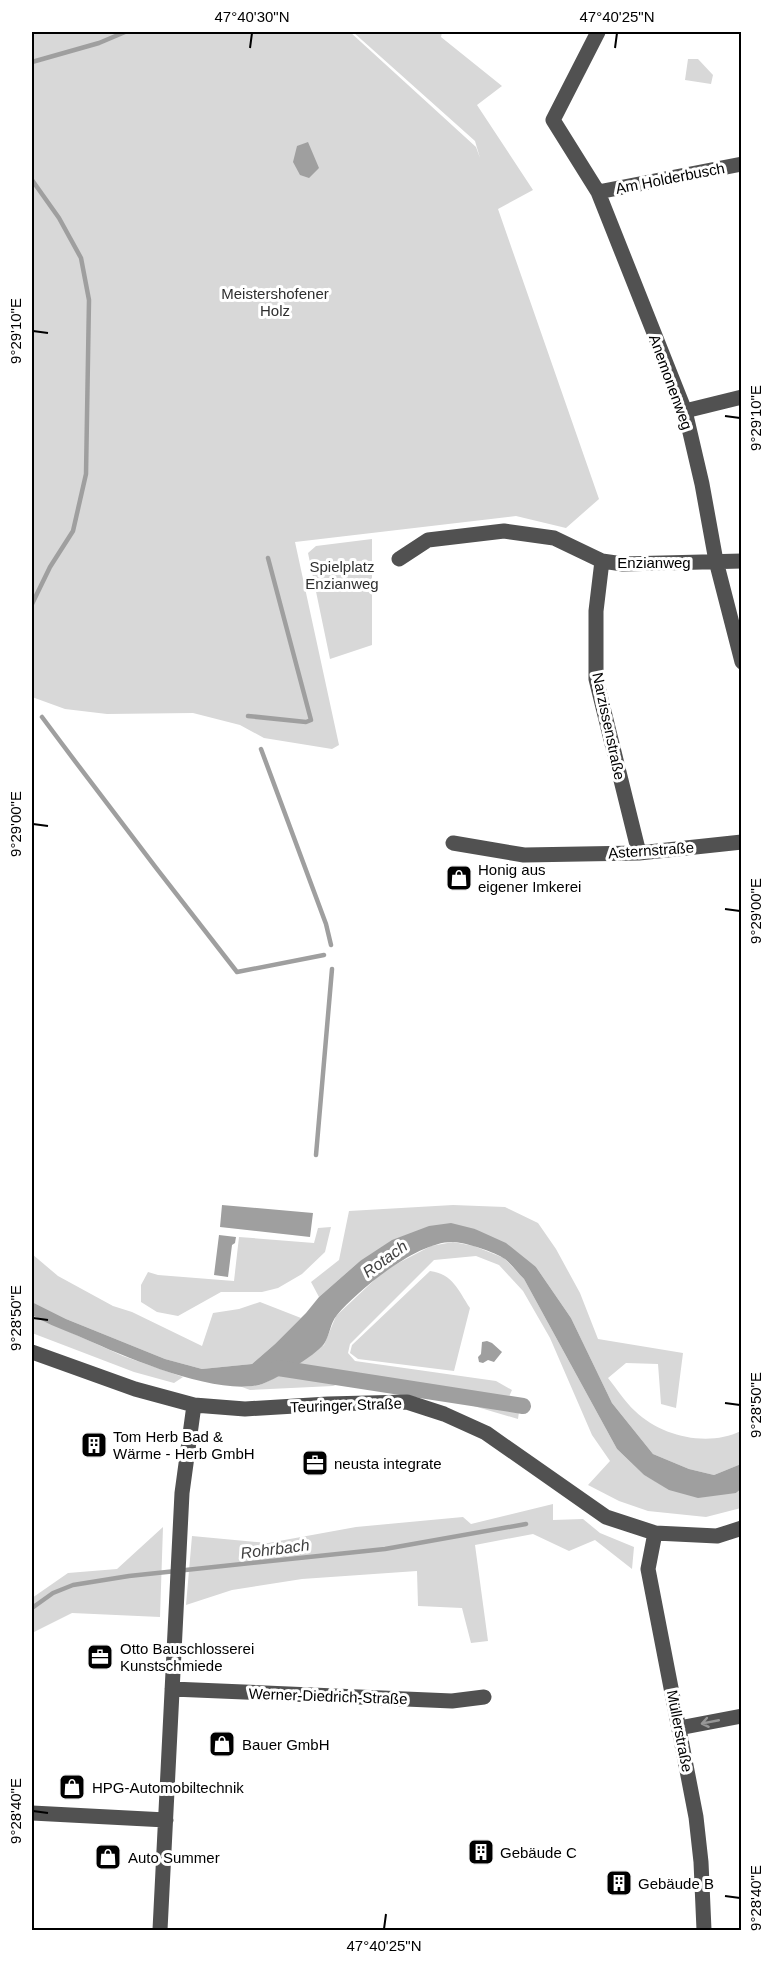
<svg xmlns="http://www.w3.org/2000/svg" width="773" height="1962" font-family="Arial,sans-serif">
<style>
.green{fill:#d8d8d8}
.water{fill:#9f9f9f}
.lines{fill:none;stroke-linecap:round;stroke-linejoin:round}
.stream{stroke:#9f9f9f;stroke-width:4.5}
.canal{stroke:#9f9f9f;stroke-width:16}
.minor{stroke:#515151;stroke-width:15}
.oneway{stroke:#979797}
.ticks{fill:none;stroke:#000;stroke-width:2}
.labels{text-anchor:middle;dominant-baseline:central;stroke-width:6;stroke-linejoin:round;paint-order:stroke}
.street-label{font-size:15px;fill:#000;stroke:#fff}
.park-label{font-size:15px;fill:#2f2f2f;stroke:#fff}
.poi-label{font-size:15px;fill:#000;stroke:#fff;text-anchor:start}
.water-label{font-size:16px;font-style:italic;fill:#404040;stroke:#fff}
.neatline{fill:none;stroke:#000;stroke-width:2}
.ticks-label{font-size:15px;text-anchor:middle;fill:#000}
</style>
<rect width="100%" height="100%" fill="#fff"/>
<!-- green -->
<path class="green" d="M32 32H350L476 147 480 158 475 141 353 32H442L441 37 502 86 477 105 533 190 498 209 599 499 566 528 516 516 295 542 339 745 332 749 264 738 240 725 193 713 107 714 65 709 32 697V481L34 261 32 257Z
M688 59H698L713 75 711 84 685 80Z
M372 539V645L330 659 308 553 316 546Z
M453 1205 505 1207 538 1223 556 1249 580 1293 598 1339 683 1353 676 1408 661 1404 658 1364 626 1363 608 1378C617 1389 625 1402 635 1411 662 1437 708 1447 741 1431V1464L714 1475 689 1469 653 1454 612 1403 571 1318 536 1267 475 1229 360 1261 319 1297 311 1282 339 1260 349 1211Z
M331 1227 325 1252 302 1274 278 1288 262 1292H221L178 1316 157 1312 141 1302V1285L148 1272 158 1275 234 1281 239 1237 314 1243 318 1228Z
M453 1242 474 1246 504 1258 524 1279 617 1449 644 1475 669 1489 736 1493 741 1489V1508L706 1517 648 1511 619 1501 588 1485 610 1461 592 1435 550 1338 523 1291 499 1265 476 1256 434 1260 350 1344 348 1353 355 1361 496 1381 512 1390 507 1401 519 1412 518 1419 440 1396 435 1390 357 1377 333 1386 250 1390 242 1387 260 1385 283 1374 324 1345 336 1316 385 1270 431 1246Z
M32 1254 58 1276 113 1306 132 1312 202 1346 213 1313 239 1309 260 1302 301 1318 275 1344 252 1364 202 1369 165 1359 66 1319 32 1302Z
M430 1271C453 1274 458 1290 470 1308L454 1371 358 1359 350 1353 352 1345Z
M32 1315 123 1356 183 1377 174 1383 134 1372 32 1333Z
M553 1504V1520L583 1519 600 1533 634 1547 632 1569 595 1540 569 1551 533 1534 475 1545 488 1641 471 1643 462 1608 418 1606 417 1571 302 1579 232 1590 186 1605 192 1536 268 1543 356 1527 463 1517 471 1524Z
M163 1527 160 1617 72 1613 32 1633V1598L68 1573 117 1569Z"/>
<!-- water -->
<path class="water" d="M308 142 319 168 309 178 300 175 293 162 297 146Z
M222 1205 313 1213 310 1237 220 1227Z
M451 1223 475 1229 506 1243 536 1267 571 1318 612 1403 653 1454 689 1469 714 1475 741 1464V1489L736 1493 698 1498 669 1490 644 1475 617 1449 524 1279C518 1273 512 1265 505 1259 495 1252 467 1243 454 1242 419 1240 359 1289 337 1315 330 1323 330 1335 324 1344 316 1355 272 1382 259 1385 214 1395 128 1358 85 1339 67 1331 49 1325 32 1315V1302L66 1319 165 1359 202 1369 252 1364 275 1344 306 1313 319 1297 360 1261 392 1240 429 1226Z
M219 1235 236 1237 235 1243 232 1245 228 1277 214 1275Z
M487 1341 492 1343 502 1352 494 1362 488 1360 483 1363 479 1362 478 1357 481 1354 482 1342Z"/>
<g class="lines">
<!-- stream -->
<path class="stream" d="M32 62 99 43 125 32
M32 180 59 218 81 258 89 300 86 474 73 531 50 567 32 604
M248 716 306 722 311 720 268 558
M42 717C106 803 171 888 237 972L324 955
M261 749 326 924 331 945
M316 1155 332 969
M32 1608 53 1593 73 1585 129 1576 385 1549 526 1524"/>
<!-- canal -->
<path class="canal" d="M278 1368 523 1406"/>
<!-- minor -->
<path class="minor" d="M598 32 553 120 598 192 685 411 702 484 716 561 742 662
M598 192 742 164
M685 411 742 397
M399 559 428 540 504 531 554 538 602 561 623 564 742 561
M602 561 596 611V679L639 853
M453 843 524 855 639 853 742 842
M32 1352 135 1389 194 1405 245 1409 328 1404 407 1402 444 1414 486 1433 606 1517 655 1533 717 1536 742 1528
M655 1533 648 1569 696 1817 701 1862 704 1930
M172 1689 452 1701 484 1697
M679 1728 742 1716
M32 1813 166 1820
M160 1930 182 1493 194 1405"/>
</g>
<!-- one-way arrows -->
<defs><path id="oneway-shaft" d="M-6 0H5M1.5-3L5.5 0L1.5 3" fill="none" stroke-width="1.6" stroke-linecap="round" stroke-linejoin="round" transform="scale(1.5)"/></defs>
<use class="oneway" href="#oneway-shaft" transform="translate(710 1722) rotate(169)"/>
<!-- ticks -->
<path class="ticks" d="M250 48 252 33M615 48 617 33M33 331 48 333M725 416 740 418M33 824 48 826M725 909 740 911M33 1318 48 1320M725 1403 740 1405M33 1811 48 1813M725 1896 740 1898M384 1929 386 1914"/>
<!-- icons -->
<defs>
<g id="shop-square" transform="scale(1.35)"><rect x="-9" y="-9" width="18" height="18" rx="4" fill="#000" stroke="#fff"/><path d="M-5-2.5h2.3a2.7 3.5 0 0 1 5.4 0H5L5.5 6h-11ZM-1.5-2.5h3a1.5 2.3 0 0 0-3 0Z" fill="#fff"/></g>
<g id="building-square" transform="scale(1.35)"><rect x="-9" y="-9" width="18" height="18" rx="4" fill="#000" stroke="#fff"/><path d="M-4-6H4V6H1V3H-1V6H-4ZM-2.5-4.3h1.7v1.8h-1.7ZM.8-4.3h1.7v1.8H.8ZM-2.5-1h1.7V.8h-1.7ZM.8-1h1.7V.8H.8Z" fill="#fff"/></g>
<g id="office-square" transform="scale(1.35)"><rect x="-9" y="-9" width="18" height="18" rx="4" fill="#000" stroke="#fff"/><path d="M-6-3h4V-5.5h4V-3h4V5H-6ZM-1-4.5V-3h2v-1.5ZM-6 0V1H6V0Z" fill="#fff"/></g>
</defs>
<g fill-rule="evenodd">
<use href="#shop-square" x="459" y="878"/>
<use href="#building-square" x="94" y="1445"/>
<use href="#office-square" x="315" y="1463"/>
<use href="#office-square" x="100" y="1657"/>
<use href="#shop-square" x="222" y="1744"/>
<use href="#shop-square" x="72" y="1787"/>
<use href="#building-square" x="481" y="1852"/>
<use href="#shop-square" x="108" y="1857"/>
<use href="#building-square" x="619" y="1883"/>
</g>
<g class="labels">
<!-- street labels -->
<g class="street-label">
<text transform="translate(670 178) rotate(-11)">Am Holderbusch</text>
<text transform="translate(671 382) rotate(70)">Anemonenweg</text>
<text x="654" y="562">Enzianweg</text>
<text transform="translate(609 726) rotate(78)">Narzissenstraße</text>
<text transform="translate(651 850) rotate(-4)">Asternstraße</text>
<text transform="translate(346 1405) rotate(-2)">Teuringer Straße</text>
<text transform="translate(328 1696) rotate(2)">Werner-Diedrich-Straße</text>
<text transform="translate(680 1731) rotate(79)">Müllerstraße</text>
</g>
<!-- park labels -->
<g class="park-label">
<text x="275" y="293">Meistershofener<tspan x="275" dy="17">Holz</tspan></text>
<text x="342" y="566">Spielplatz<tspan x="342" dy="17">Enzianweg</tspan></text>
</g>
<!-- poi labels -->
<g class="poi-label">
<text x="478" y="869">Honig aus<tspan x="478" dy="17">eigener Imkerei</tspan></text>
<text x="113" y="1436">Tom Herb Bad &amp;<tspan x="113" dy="17">Wärme - Herb GmbH</tspan></text>
<text x="334" y="1463">neusta integrate</text>
<text x="120" y="1648">Otto Bauschlosserei<tspan x="120" dy="17">Kunstschmiede</tspan></text>
<text x="242" y="1744">Bauer GmbH</text>
<text x="92" y="1787">HPG-Automobiltechnik</text>
<text x="500" y="1852">Gebäude C</text>
<text x="128" y="1857">Auto Summer</text>
<text x="638" y="1883">Gebäude B</text>
</g>
<!-- water labels -->
<g class="water-label">
<text transform="translate(385 1259) rotate(-36)">Rotach</text>
<text transform="translate(275 1549) rotate(-7)">Rohrbach</text>
</g>
</g>
<!-- border -->
<rect width="773" height="1962" fill="none" stroke="#ffffff" stroke-width="66"/>
<rect x="33" y="33" width="707" height="1896" class="neatline"/>
<g class="ticks-label">
<text x="252" y="22">47°40'30"N</text>
<text x="617" y="22">47°40'25"N</text>
<text transform="translate(16 331) rotate(-90)" y="5">9°29'10"E</text>
<text transform="translate(756 418) rotate(-90)" y="5">9°29'10"E</text>
<text transform="translate(16 824) rotate(-90)" y="5">9°29'00"E</text>
<text transform="translate(756 911) rotate(-90)" y="5">9°29'00"E</text>
<text transform="translate(16 1318) rotate(-90)" y="5">9°28'50"E</text>
<text transform="translate(756 1405) rotate(-90)" y="5">9°28'50"E</text>
<text transform="translate(16 1811) rotate(-90)" y="5">9°28'40"E</text>
<text transform="translate(756 1898) rotate(-90)" y="5">9°28'40"E</text>
<text x="384" y="1951">47°40'25"N</text>
</g>
</svg>
